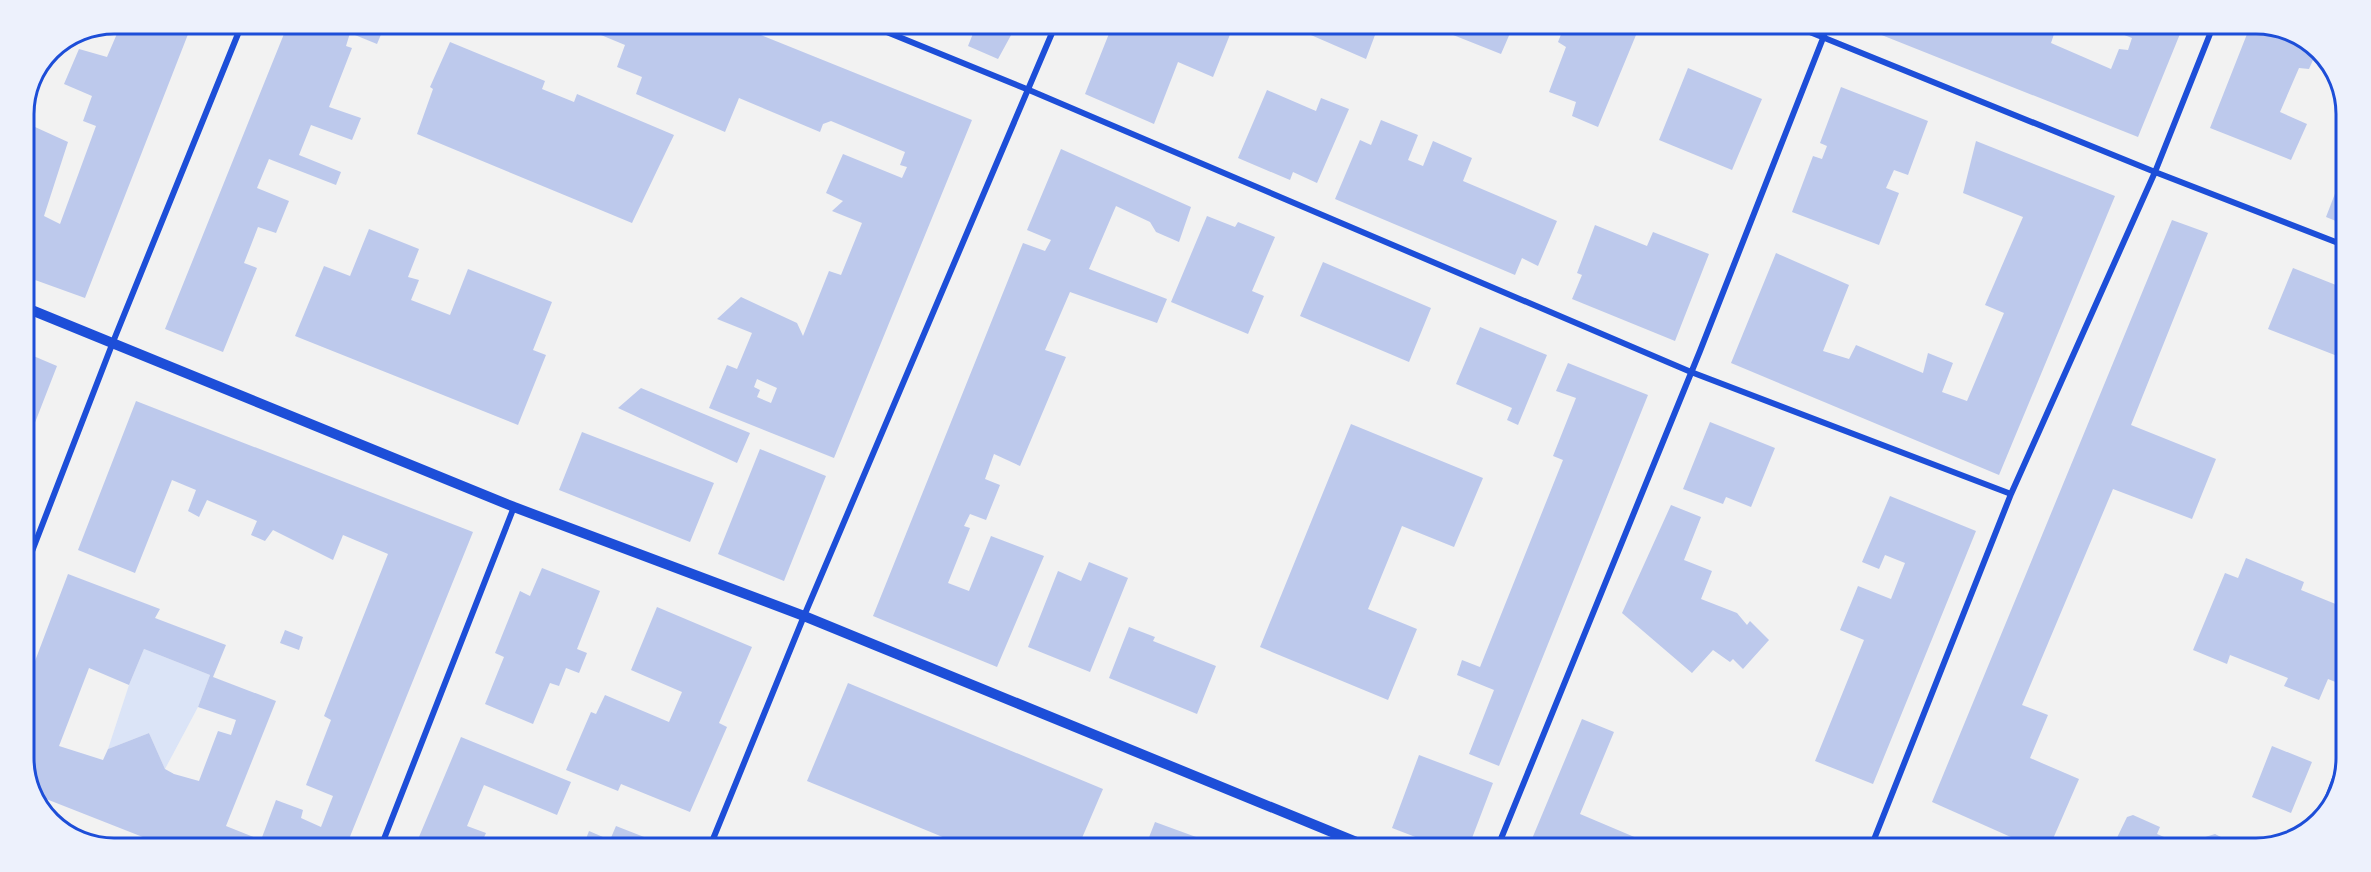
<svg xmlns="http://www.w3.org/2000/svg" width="2371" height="872" font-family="Jost,sans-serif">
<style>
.green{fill:#dbe4f7}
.building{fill:#bdc9ec;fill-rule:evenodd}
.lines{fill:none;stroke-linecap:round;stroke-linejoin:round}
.minor{stroke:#1d4ed8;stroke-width:6}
.tertiary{stroke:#1d4ed8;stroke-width:10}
.rim{fill:none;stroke:#1d4ed8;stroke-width:3}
</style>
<rect width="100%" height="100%" fill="#f2f2f2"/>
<!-- green -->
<path class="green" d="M144 649 210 675 198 707 165 769 149 733 108 749 129 685Z"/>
<!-- building -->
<path class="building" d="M115 24H192L85 298 24 276V122L68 142 44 216 60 224 96 126 83 121 92 96 64 84 79 49 107 57 119 29 111 26Z
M288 24 385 25 377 44 350 33 346 46 352 48 329 107 361 118 352 140 311 125 299 155 341 172 336 185 269 159 257 188 289 201 276 233 258 227 244 263 257 268 223 352 165 329Z
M577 25H736L972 120 834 458 709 408 727 365 737 369 752 333 717 319 741 297 797 323 803 336 829 271 841 275 862 223 832 211 843 201 826 193 843 154 902 178 907 167 900 165 905 152 831 121 823 124 820 132 739 98 725 132 636 94 642 77 617 67 625 45ZM757 379 777 388 771 403 757 397 760 390 754 387Z
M976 26H1016L998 59 968 46Z
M1112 26H1208L1233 27 1213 77 1178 62 1154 124 1085 94Z
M1305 27H1378L1366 59 1304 32Z
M1433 27H1506L1505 29 1511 31 1501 54Z
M1564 27H1619L1636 35 1598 127 1572 116 1576 102 1549 92 1566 47 1558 42Z
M1864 28H2056L2051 43 2111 69 2119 49 2128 50 2132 38 2109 29H2182L2138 137Z
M2249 29H2286L2317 51 2309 69 2299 68 2280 112 2307 124 2291 160 2210 128Z
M450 42 545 81 542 89 574 102 577 94 674 135 632 223 417 134 433 89 430 87Z
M1688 68 1762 99 1732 170 1659 140Z
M1841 87 1928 121 1908 175 1894 170 1886 188 1899 193 1879 245 1792 212 1813 156 1822 159 1827 146 1820 143Z
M1267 90 1316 111 1321 98 1349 109 1317 183 1293 172 1290 180 1238 158Z
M1381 120 1418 135 1408 160 1423 166 1433 141 1472 158 1463 181 1557 221 1538 266 1522 258 1515 275 1335 199 1360 140 1371 145Z
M1976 141 2115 196 1999 475 1731 363 1776 253 1849 285 1823 351 1849 359 1856 345 1923 373 1928 353 1953 363 1942 392 1967 401 2004 313 1985 305 2023 217 1963 193Z
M1061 149 1191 207 1179 242 1156 232 1150 222 1116 206 1089 269 1167 299 1157 323 1070 292 1045 350 1066 357 1020 466 994 454 985 479 1000 485 986 520 970 514 964 526 970 528 948 583 969 591 991 536 1044 556 997 667 873 616 1023 243 1045 251 1051 240 1027 230Z
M2346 165V225L2326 217Z
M1207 216 1235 227 1238 222 1275 237 1252 291 1264 296 1248 334 1171 302Z
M2172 220 2208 233 2131 425 2216 459 2192 519 2113 489 2022 705 2048 715 2030 758 2079 779 2049 848 2009 847 2013 838 1932 802Z
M1595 225 1647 246 1653 232 1709 254 1675 341 1572 299 1582 275 1577 273Z
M369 229 419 249 408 277 419 280 411 300 450 315 468 269 552 302 533 350 546 355 518 425 295 336 324 266 350 276Z
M1323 262 1431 308 1409 362 1300 316Z
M2293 268 2346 289 2345 359 2268 329Z
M1480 327 1547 355 1518 425 1507 420 1512 408 1456 384Z
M24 352 57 366 24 451Z
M1568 363 1648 395 1499 766 1469 754 1494 690 1457 675 1462 660 1480 667 1563 460 1553 456 1576 398 1556 391Z
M641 388 750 433 737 463 618 408Z
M136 401 473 532 347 844 158 843 36 795 24 763V690L68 574 160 609 155 618 226 645 213 677 276 701 226 826 261 840 276 800 303 810 301 818 321 827 333 796 306 785 331 720 324 716 388 554 343 535 333 560 273 530 265 541 251 535 257 521 207 500 199 517 188 511 196 490 172 480 135 573 78 550ZM144 649 210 675 198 707 236 720 231 735 218 731 199 781 174 774 165 769 149 733 108 749 103 760 59 746 89 668 129 685Z
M1710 422 1775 448 1751 507 1726 497 1723 504 1683 489Z
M1351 424 1483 478 1454 547 1402 526 1368 609 1417 629 1388 700 1260 647Z
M582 432 714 483 690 542 559 490Z
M760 449 826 476 784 581 718 554Z
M1890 496 1976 531 1873 784 1815 761 1864 640 1840 630 1858 586 1891 599 1905 563 1885 555 1879 569 1862 562Z
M1671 505 1701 517 1684 560 1712 571 1701 599 1737 613 1747 625 1750 621 1769 640 1743 669 1733 659 1730 662 1713 650 1692 673 1622 613Z
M2246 558 2304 582 2301 590 2343 607V685L2328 679 2319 700 2284 686 2288 678 2230 655 2227 664 2193 650 2225 573 2238 578Z
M1089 562 1128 578 1090 672 1028 647 1058 571 1081 581Z
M542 568 600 591 577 649 587 653 579 673 566 668 559 686 550 683 533 724 485 704 504 657 495 653 520 591 530 596Z
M657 607 752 647 719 723 727 727 690 812 621 784 618 791 566 770 591 712 596 714 605 695 669 722 682 692 631 670Z
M1129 627 1155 637 1153 641 1216 666 1197 714 1109 678Z
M285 630 303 637 299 650 280 643Z
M848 683 1103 789 1079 845H962L807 781Z
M1582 719 1614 732 1580 814 1658 847 1529 846Z
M461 737 571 782 557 815 484 785 467 826 486 833 481 844H416Z
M2272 746 2312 762 2291 813 2252 797Z
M1419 755 1493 783 1469 846H1439L1392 828Z
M2133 815 2160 827 2157 834 2190 848H2112L2127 817Z
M1155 822 1218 845V846L1146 845Z
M616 826 662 844H584L589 831 610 840Z
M2215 834 2225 839 2230 848H2198L2202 838Z"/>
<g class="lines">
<!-- minor -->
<path class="minor" d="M872 26 1029 90 1691 372 2011 494
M1800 28 2155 172 2346 246
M24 572 113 342 242 24
M2321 815 2342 760
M382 844 514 507
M711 844 804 616 1055 26
M1498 846 1700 351 1827 28
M1871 847 2011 494 2155 172 2212 29"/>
<!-- tertiary -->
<path class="tertiary" d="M24 307 514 507 804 616 1366 846"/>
</g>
<!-- crop -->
<path d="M0 0H2371V872H0ZM114 34H2256A80 80 0 0 1 2336 114V758A80 80 0 0 1 2256 838H114A80 80 0 0 1 34 758V114A80 80 0 0 1 114 34Z" fill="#edf1fc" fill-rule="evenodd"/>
<path class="rim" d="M114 34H2256A80 80 0 0 1 2336 114V758A80 80 0 0 1 2256 838H114A80 80 0 0 1 34 758V114A80 80 0 0 1 114 34Z"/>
</svg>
